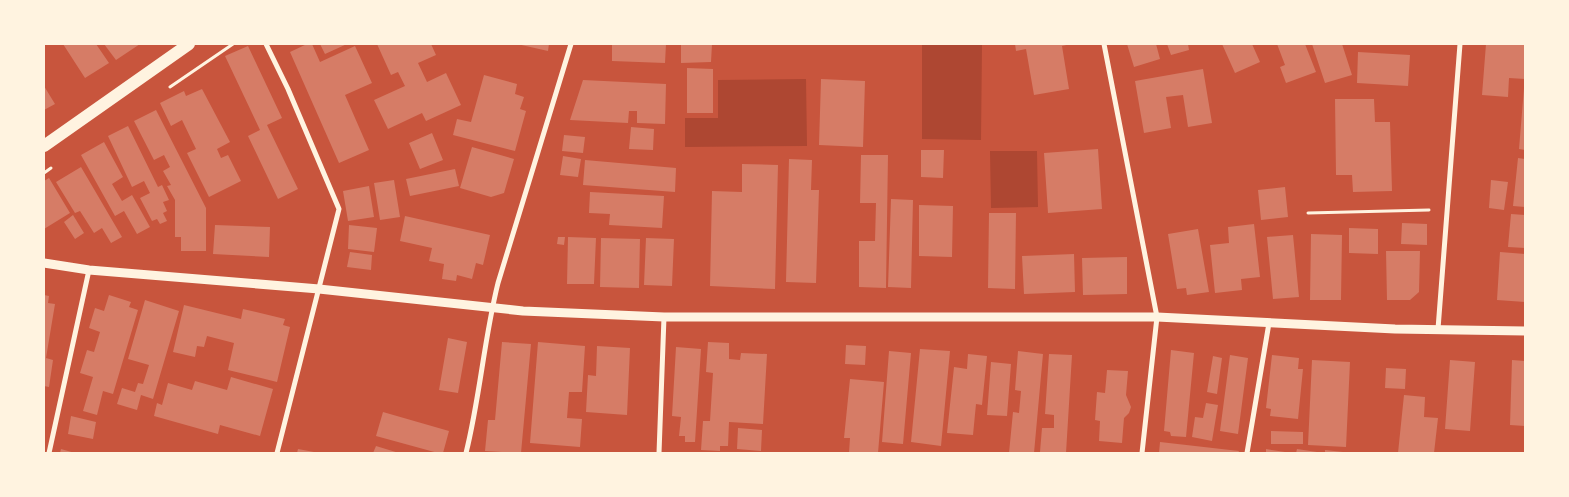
<svg xmlns="http://www.w3.org/2000/svg" width="1569" height="497" font-family="'Source Sans 3',sans-serif">
<style>
.green{fill:#ae4732}
.building{fill:#d67c66}
.lines{fill:none;stroke-linecap:round;stroke-linejoin:round}
.path{stroke:#fff3e0;stroke-width:3}
.minor{stroke:#fff3e0;stroke-width:5}
.tertiary{stroke:#fff3e0;stroke-width:9}
.primary{stroke:#fff3e0;stroke-width:12}
</style>
<rect width="100%" height="100%" fill="#c8553d"/>
<!-- green -->
<path class="green" d="M922 44H982L981 140 922 139Z
M806 79 807 146 685 147V118H718V80Z
M990 151H1037L1038 207 991 208Z"/>
<!-- building -->
<path class="building" d="M63 44H96L109 63 85 78Z
M104 44H140L116 60Z
M307 44H312L320 62 355 46 372 83 345 95 369 150 339 163 290 52Z
M320 44H347L325 54Z
M377 44H431L436 55 418 63 427 82 446 73 461 105 426 121 422 113 388 129 374 100 405 86 398 72 391 75Z
M517 44H549L548 51Z
M612 44H666L665 63 612 61Z
M681 44H712L711 62 681 63Z
M1015 44H1071L1062 46 1069 89 1034 95 1026 49 1016 51Z
M1127 44H1156L1160 59 1134 67Z
M1167 44H1188L1189 50 1171 55Z
M1222 44H1252L1260 62 1235 73Z
M1277 44H1305L1316 72 1286 83 1280 67 1285 65Z
M1312 44H1342L1352 75 1325 83Z
M1486 44H1525V79L1509 78 1508 97 1482 95Z
M248 46 282 118 267 125 298 189 278 199 248 136 260 130 225 56Z
M1358 52 1410 55 1408 86 1357 83Z
M687 68 713 69V113H687Z
M1203 69 1212 123 1188 127 1183 95 1166 97 1171 128 1144 133 1135 81Z
M484 75 517 84 515 94 524 97 520 109 526 111 515 151 453 135 457 119 471 122Z
M821 79 865 81 863 147 819 145Z
M583 80 666 84 665 124 637 123V111H629L628 123 570 120Z
M44 86 55 104 44 110Z
M1524 88H1525V150L1519 149Z
M202 89 230 142 217 149 221 158 228 155 241 181 209 197 187 153 196 149 182 120 171 126 160 103 184 91 186 96Z
M1335 99H1374L1375 122H1390L1392 191 1353 192 1352 175H1336Z
M156 110 206 208V251H181V237H175V200L167 186 171 185 163 171 170 167 164 155 154 160 134 121Z
M128 126 158 187 162 185 169 200 163 202 167 211 163 213 167 221 160 224 157 219 152 221 140 198 150 193 144 181 132 187 108 136Z
M631 127 654 129 653 150 629 149Z
M432 133 443 160 420 169 409 143Z
M564 135 585 137 583 153 562 151Z
M104 142 123 177 112 184 122 201 132 195 150 227 137 234 124 211 115 216 81 155Z
M472 147 514 159 504 193 491 197 460 188Z
M1098 149 1102 209 1048 213 1044 153Z
M921 150H944L943 178 921 177Z
M861 155H888L886 288 859 287V241H875L876 203H860Z
M563 156 581 159 578 177 560 175Z
M1518 158 1525 159V207L1513 206Z
M789 159 812 160 811 190H819L816 283 786 282Z
M585 160 676 168 675 192 583 185Z
M742 164 778 165 775 289 710 286 712 191 742 192Z
M81 167 122 237 111 243 102 228 94 233 80 211 75 213 56 182Z
M455 169 459 186 410 196 406 179Z
M49 178 70 213 44 229V181Z
M394 180 400 217 380 220 374 183Z
M1491 180 1508 182 1504 210 1489 208Z
M369 186 374 217 348 221 343 191Z
M1285 187 1288 217 1261 220 1258 190Z
M590 192 664 196 662 228 609 225 610 214 589 213Z
M891 199 913 200 911 288 888 287Z
M919 205 953 206 952 257 919 256Z
M989 213H1016L1015 289 988 288Z
M1511 214 1525 215V248L1508 247Z
M73 215 84 233 75 239 64 222Z
M405 216 490 235 483 265 476 263 472 279 457 275 456 281 442 279 444 264 429 261 432 248 400 241Z
M1402 223 1427 224V245L1401 244Z
M1254 224 1260 277 1241 279 1242 290 1215 293 1210 245 1229 243 1228 227Z
M215 225 270 227 269 257 213 254Z
M349 225 377 228 374 252 348 249Z
M1349 228 1378 229V254L1349 253Z
M1198 229 1209 292 1187 295 1186 288 1177 289 1168 234Z
M1311 234 1342 235 1341 300H1310Z
M1293 235 1299 297 1273 299 1267 237Z
M558 237H565L564 245 557 244Z
M568 237 596 238 594 284H567Z
M601 238 640 239 639 288 600 287Z
M646 238 674 239 672 286 644 285Z
M1386 251H1420L1419 292 1410 300H1387Z
M350 252 372 255 371 270 347 267Z
M1500 252 1525 254V302L1497 300Z
M1074 254 1075 292 1024 294 1022 256Z
M1127 257V294L1083 295 1082 258Z
M44 295 49 296 48 303 55 304 46 358 53 360 49 387 44 386Z
M109 295 131 302 129 307 138 310 113 394 103 391 97 415 83 411 93 377 80 373 87 350 94 352 100 332 89 328 95 308 104 311Z
M145 300 179 311 153 399 141 395 137 410 117 404 122 388 135 392 138 383 143 384 149 365 128 359Z
M184 305 241 319 243 309 285 319 283 325 290 327 277 382 228 370 234 343 207 336 204 347 197 346 195 357 173 352Z
M448 338 467 342 458 393 439 390Z
M502 342 531 344 521 453 485 451 488 420H495Z
M538 342 585 346 582 392H569L567 418 582 419 580 447 530 443Z
M708 342 729 343V359L740 360 741 353 767 354 763 424 729 422 728 446H720V451L701 450 703 421H710L713 373 706 372Z
M846 345 866 346 865 365 845 364Z
M597 346 630 348 627 415 586 412 588 375 596 376Z
M676 347 701 349 695 442H685V436H679L681 417 672 416Z
M920 349 950 351 941 446 911 442Z
M1171 350 1194 353 1186 437 1171 436 1170 432 1164 431Z
M889 351 911 353 903 444 882 442Z
M1018 351 1043 354 1034 453H1009L1013 412 1019 413 1021 391 1015 390Z
M968 354 987 356 982 405 976 404 973 435 947 433 954 367 967 369Z
M1049 354 1072 355 1066 453 1040 452 1042 428H1054V415L1045 414Z
M1230 355 1248 358 1238 434 1220 431Z
M1272 355 1299 358 1298 369H1303L1298 419 1270 416 1271 409 1266 408Z
M1213 356 1222 358 1217 394 1207 392Z
M1312 360 1350 362 1346 447 1308 445Z
M1450 360 1475 362 1470 431 1445 429Z
M1512 360 1525 361V426L1510 425Z
M991 362 1011 364 1007 416 987 415Z
M1386 368 1406 369 1405 389 1385 388Z
M1107 370 1128 371 1126 395 1131 407 1129 413 1124 418 1122 443 1099 441 1100 421 1095 420 1097 392 1105 393Z
M231 377 273 389 260 436 220 425 218 434 154 416 157 403 162 405 168 383 192 390 195 381 227 390Z
M850 379 884 382 878 453H849L850 438H844Z
M1404 395 1425 397 1424 417 1438 418 1434 453H1398Z
M1206 403 1218 405 1212 441 1192 437 1195 417 1203 418Z
M383 412 449 431 443 453H438L376 436Z
M71 416 96 422 93 439 68 434Z
M738 428 762 430 761 451 737 449Z
M1271 431 1303 432V444H1271Z
M1160 442 1239 451 1238 453H1159Z
M376 446 399 453H373Z
M61 449 75 453H60Z
M298 449 314 452V453H297Z
M1266 449 1285 452V453H1266Z
M1297 449 1317 452V453H1296Z
M1325 450 1343 452 1342 453H1325Z"/>
<g class="lines">
<!-- path -->
<path class="path" d="M170 87 233 44
M44 173 51 168
M1308 213 1429 210"/>
<!-- minor -->
<path class="minor" d="M266 44 288 89 339 209 277 453
M1104 44 1157 317 1142 453
M1438 329 1460 44
M49 453 89 270
M466 453C480 397 484 339 498 283L571 44
M659 453 664 317
M1247 453 1269 323"/>
<!-- tertiary -->
<path class="tertiary" d="M44 263 89 270 319 289 523 311 664 317H1157L1395 329 1525 331"/>
<!-- primary -->
<path class="primary" d="M44 146 189 44"/>
</g>
<!-- border -->
<rect width="1569" height="497" fill="none" stroke="#fff3e0" stroke-width="90"/>
</svg>
